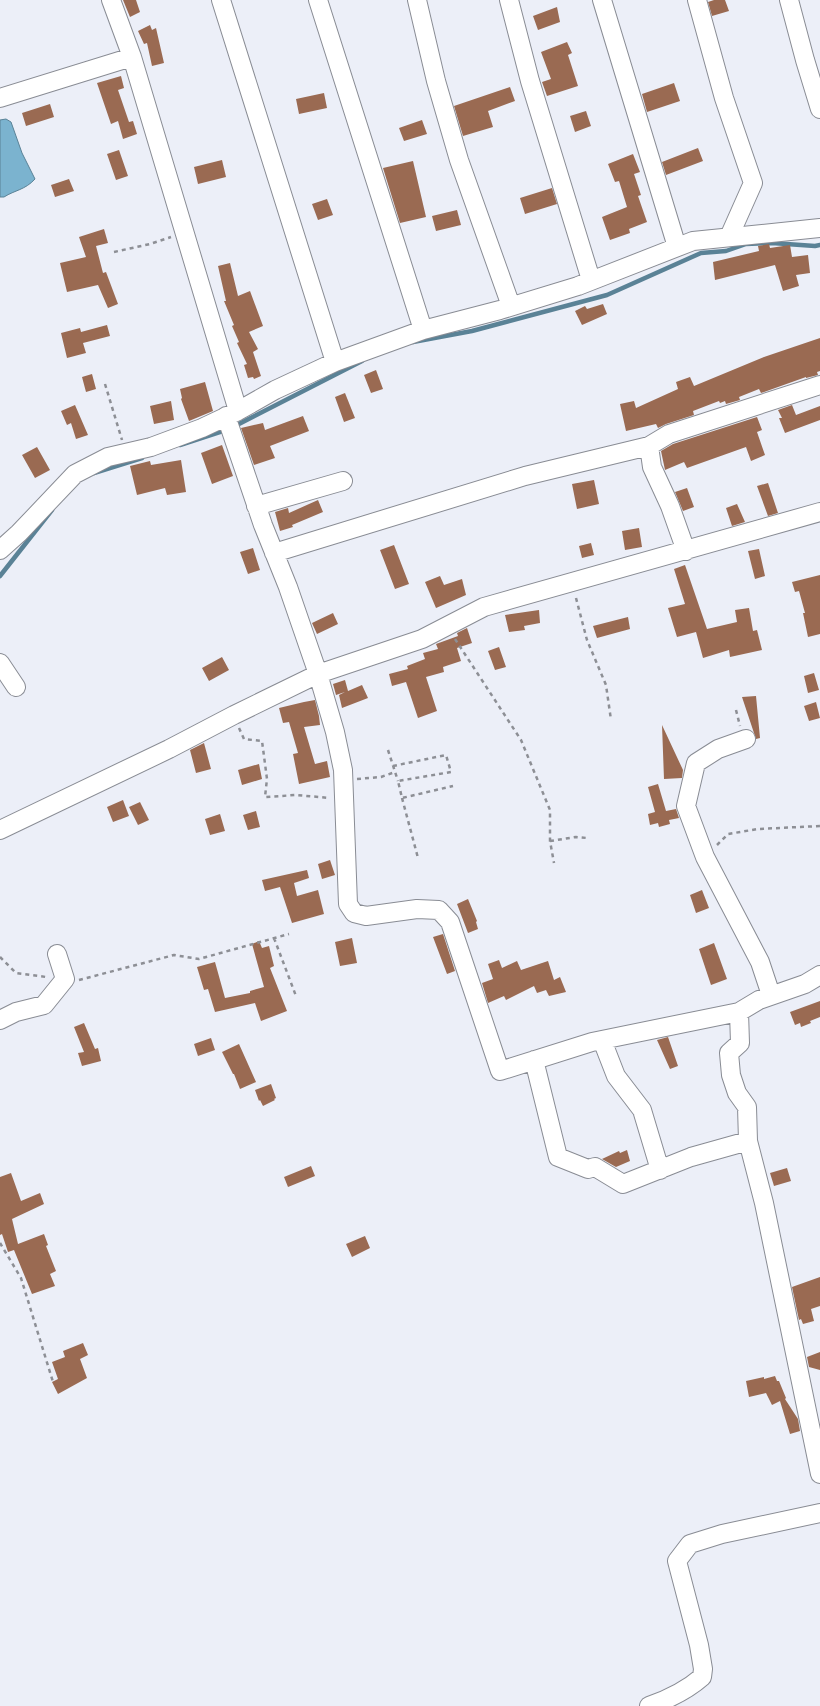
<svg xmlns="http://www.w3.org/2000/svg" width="820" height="1706" font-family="'Work Sans',sans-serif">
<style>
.water{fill:#7bb3cf;stroke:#5a8296}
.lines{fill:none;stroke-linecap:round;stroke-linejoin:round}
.stream{stroke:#5a8296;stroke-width:4.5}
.building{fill:#9a6a52}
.minor-casing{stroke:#898c94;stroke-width:20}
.path{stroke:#8d8f95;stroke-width:2.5;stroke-dasharray:4 4;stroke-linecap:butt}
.minor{stroke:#fff;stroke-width:18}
</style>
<rect width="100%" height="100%" fill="#eceff8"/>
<!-- water -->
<path class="water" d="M6 119 11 122 22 153 35 179C25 190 15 190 4 197H0V120Z"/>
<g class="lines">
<!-- stream -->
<path class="stream" d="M413 342 472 331 607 295 701 253 726 251 746 244 772 243 815 246 820 245
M237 425 362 361
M180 445 226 430
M94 473 142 458
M0 576 52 510"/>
</g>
<!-- building -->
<path class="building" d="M123 0H136L140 12 130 17Z
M714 0H725L729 11 712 16 708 2Z
M557 7 560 22 538 30 533 16Z
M150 25 152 30 156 28 164 63 152 66 147 43 144 44 138 31Z
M567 42 572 53 568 55 578 86 547 96 542 82 551 79 541 52Z
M121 76 124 88 118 90 129 122 133 121 137 134 123 139 118 121 111 124 97 83Z
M674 83 680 101 647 112 642 94Z
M510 87 515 101 488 111 493 127 463 136 454 106Z
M324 93 327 108 299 114 296 99Z
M50 104 54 117 26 126 22 113Z
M586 111 591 126 575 132 570 116Z
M422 120 427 134 404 141 399 128Z
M698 148 703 161 666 175 662 162Z
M119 150 128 176 116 180 107 154Z
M633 154 640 172 634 174 641 195 638 196 647 222 629 229 630 233 610 240 602 217 627 207 619 181 615 182 608 164Z
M222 160 226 177 198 184 194 167Z
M413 161 426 217 400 223 383 168Z
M69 179 74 191 55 197 51 185Z
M552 188 557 204 525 214 520 198Z
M327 199 333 215 318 220 312 204Z
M457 210 461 225 436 231 432 216Z
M104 229 108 243 96 246 103 273 106 272 118 304 108 308 98 285 67 292 60 263 86 257 79 237Z
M769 244 770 248 790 245 792 257 808 255 810 273 796 275 799 286 783 291 775 265 715 280 713 262 759 251 758 246Z
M230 263 238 296 250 291 263 326 249 332 258 349 253 352 261 376 254 379 253 377 248 378 244 365 247 364 237 343 239 342 232 326 234 325 224 301H226L218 266Z
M603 304 607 314 582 325 575 311 585 306 587 309Z
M107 325 110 336 83 343 86 353 67 358 61 333 80 328 81 332Z
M820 338V371L817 372 818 375 806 378V377L761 393 759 389 739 397 740 400 726 404 725 401 720 403 719 401 693 411 694 415 666 424 658 428 656 424 626 431 620 404 634 401 636 408 678 389 676 382 690 377 694 386 764 357Z
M376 370 383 389 371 393 364 375Z
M92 374 96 389 86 392 82 377Z
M205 382 213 411 189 421 181 399 182 398 180 389Z
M345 393 355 418 344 422 335 397Z
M171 401 174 420 154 424 150 406Z
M75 405 88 435 76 439 71 423 67 425 61 411Z
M792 405 796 415 820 406V420L785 433 779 418H782L778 410Z
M303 416 309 431 270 446 275 458 254 465 241 428 263 423 265 430Z
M757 417 762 430 757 432 765 455 751 461 746 447 687 468 684 462 665 470 661 451 673 444Z
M222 445 233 476 212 484 201 453Z
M37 447 50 470 35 478 22 455Z
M181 460 186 492 167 495 165 488 137 495 130 466 150 461 151 465Z
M594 480 599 504 577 509 572 484Z
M768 483 778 513 768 516 757 486Z
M687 488 694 507 683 511 675 492Z
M318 500 323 512 292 525 293 527 280 531 275 512 288 508 289 513Z
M737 504 745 522 732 526 726 508Z
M639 528 642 547 625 550 622 531Z
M591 543 594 555 582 558 579 546Z
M394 545 409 584 395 589 380 550Z
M253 548 260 570 248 574 240 552Z
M759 549 765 576 755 579 748 551Z
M685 565 707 629 737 622 735 610 749 608 753 631 757 630 762 650 730 657 729 650 703 658 696 632 677 637 668 608 685 604 674 569Z
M820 575V634L808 637 803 613H805L799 591 795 592 792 582Z
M440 576 444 585 462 579 466 595 436 608 425 582Z
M539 610 540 623 524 626 525 630 509 632 505 615Z
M333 613 338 624 317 634 312 623Z
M628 617 630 629 597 638 593 626Z
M467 628 472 643 457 648 461 661 443 667 444 672 426 677 437 711 418 718 406 682 392 686 389 674 408 669 407 666 425 659 423 653 438 649 436 644 458 636 457 633Z
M499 647 506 667 495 670 488 651Z
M222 657 229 670 209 681 202 668Z
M814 673 819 690 808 693 804 676Z
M345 680 348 691 362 685 368 698 342 708 339 695 345 692 336 695 333 684Z
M756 696 760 738 756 739 742 697Z
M315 700 319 716 320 725 304 727 315 764 327 761 330 777 299 784 293 754 298 753 289 722 283 723 279 708 304 702Z
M816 702 820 718 809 721 804 706Z
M662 725 683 770 682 778 664 779Z
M204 743 211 769 196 773 190 750Z
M259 764 262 779 242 785 238 770Z
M658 784 666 811 676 809 679 818 669 820 670 824 659 827 658 823 650 825 648 814 655 812 648 787Z
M123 800 129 816 113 822 107 807Z
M140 802 149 820 138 825 129 807Z
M256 811 260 827 248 830 243 815Z
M220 814 225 831 210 835 205 819Z
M330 860 335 875 322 879 318 864Z
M307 870 309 878 294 883 297 896 318 890 324 914 292 923 280 887 265 891 262 880Z
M702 890 709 908 696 913 690 895Z
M468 899 477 921 476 922 478 929 468 933 457 904Z
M443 934 455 971 447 974 433 937Z
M352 938 357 963 340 966 335 942Z
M259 941 262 948 269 946 274 966 270 968 287 1011 261 1021 255 1003 215 1012 208 989 204 990 197 967 215 962 225 998 250 993V991L264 987 252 944Z
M714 943 727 979 711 985 699 949Z
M499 960 502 968 517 961 521 970 548 961 554 980 560 977 566 992 549 996 546 990 537 993 534 986 506 1000 504 996 488 1003 482 983 493 979 488 964Z
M820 1001V1017L810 1021 811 1023 801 1027 800 1023 795 1025 790 1012Z
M84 1023 95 1049 98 1048 101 1061 82 1066 78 1053 84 1052 74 1027Z
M668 1037 678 1066 670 1069 657 1040Z
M211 1038 215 1050 198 1056 194 1044Z
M239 1044 256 1082 240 1089 234 1074H233L222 1052Z
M271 1084 276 1098 274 1099 275 1100 263 1106 260 1100 259 1101 255 1090Z
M627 1150 630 1161 616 1167 602 1159 619 1151 620 1153Z
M311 1166 315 1176 288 1187 284 1177Z
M787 1168 791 1181 774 1186 770 1173Z
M11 1173 21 1201 40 1193 44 1204 12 1219 18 1244 44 1234 48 1245 46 1246 56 1271 50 1274 55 1286 32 1294 14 1250 8 1252 2 1234 0 1235V1177Z
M365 1236 370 1248 352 1257 346 1244Z
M820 1277V1306L811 1309 814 1321 803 1324 801 1319 799 1320 792 1287Z
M83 1343 88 1355 80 1359 87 1378 58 1394 52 1382 58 1379 52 1362 65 1357 63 1351Z
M820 1352V1370L809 1367 807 1357Z
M775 1376 777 1381H779L786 1398 785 1399 798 1419 800 1431 790 1434 780 1401 772 1405 766 1393 749 1397 746 1381 764 1377V1379Z"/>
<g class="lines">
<!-- minor casing -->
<g class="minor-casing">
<path id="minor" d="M111 0 132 57 238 411
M221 0 335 362
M318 0 423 330
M417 0 436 81 459 160 511 306
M509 0 530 81 591 280
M602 0 677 247
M697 0 724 98 753 183 729 237
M789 0 805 60 820 109
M0 98 132 57
M226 416 263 525 288 587 318 674 335 732 343 770 348 904 354 913 366 916 417 909 439 910 450 922 500 1071 592 1042 739 1012 759 1000 805 984 820 975
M649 446 652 467 670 506 686 551
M256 506 343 481
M0 550 19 533 75 474 108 457 151 447 202 428 238 411 275 390 335 362 423 330 500 310 578 286 693 241 820 228
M274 553 525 476 649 446 669 434 820 385
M0 663 16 687
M746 739 718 749 696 763 686 806 705 857 760 962 771 995
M0 830 169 749 234 715 318 674 422 639 484 607 820 512
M739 1012 740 1043 729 1053 731 1075 737 1093 747 1107 748 1141 764 1203 820 1474
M0 1020 16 1012 44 1005 65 979 57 954
M602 1040 616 1076 642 1110 660 1170
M534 1060 558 1157 588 1169 595 1167 623 1184 691 1157 748 1141
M649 1706C669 1699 686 1691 702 1677L703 1669 699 1645 677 1561 690 1544 722 1534 820 1513"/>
</g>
<!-- path -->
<path class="path" d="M114 252 150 244 171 237
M105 384 122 440
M576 598 587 640 606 685 611 720
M455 639 521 740 550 810V841L554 863
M736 710 740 726
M239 728 244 739 262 741 267 779 265 797 296 795 330 798
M388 750 398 781
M393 766 446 755 451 772 398 781 402 798 453 786
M357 779 381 777 395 772
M402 798 418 858
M550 841 576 837 587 838
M717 845 728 834 758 829 820 826
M274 938 296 996
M0 957 16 973 46 977
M79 980 174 955 199 959 289 934
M0 1243 21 1278 53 1382"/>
<!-- minor -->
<use href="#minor" class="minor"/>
</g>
</svg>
